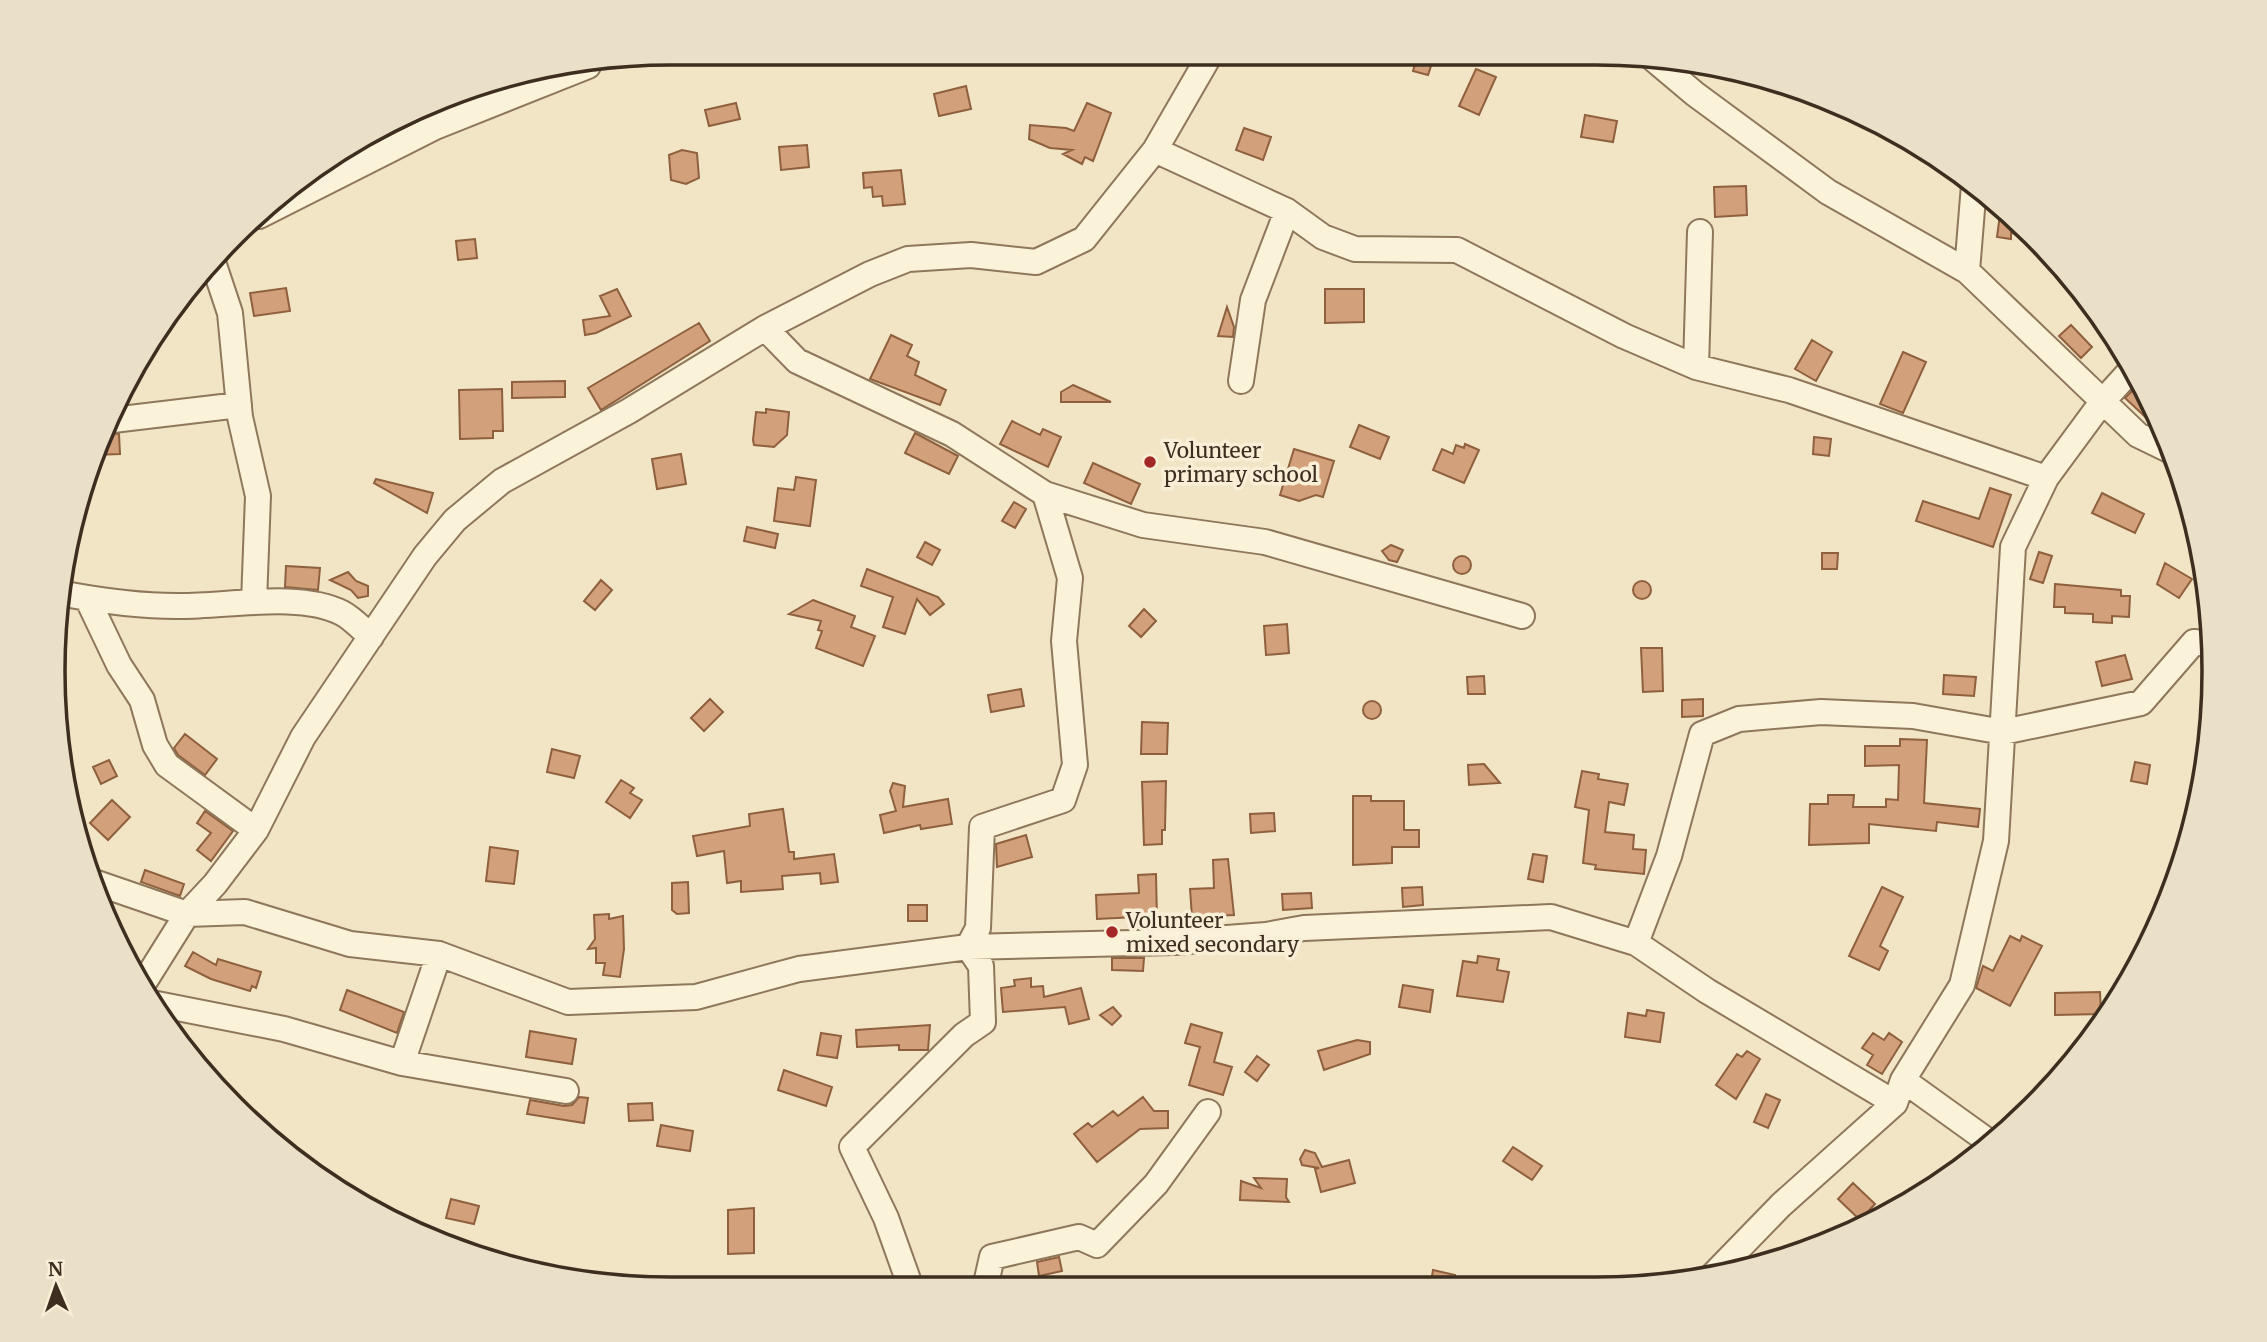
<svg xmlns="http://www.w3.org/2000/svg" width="2267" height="1342" font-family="Merriweather,serif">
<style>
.building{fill:#d2a07a;stroke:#8f603e;stroke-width:2}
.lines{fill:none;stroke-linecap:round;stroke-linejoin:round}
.minor-casing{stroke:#8e775a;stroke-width:28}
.minor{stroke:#fbf2da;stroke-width:24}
.poi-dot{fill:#a22726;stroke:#f8efd6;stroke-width:2.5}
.labels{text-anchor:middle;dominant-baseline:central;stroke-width:7;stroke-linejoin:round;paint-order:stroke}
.poi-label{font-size:21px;fill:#3e2e1f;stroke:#f8efd6;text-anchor:start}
.rim{fill:none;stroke:#3e2e1f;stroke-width:3.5}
</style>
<rect width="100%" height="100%" fill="#f1e5c6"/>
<!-- building -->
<path class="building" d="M1418 54H1435L1428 75 1413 71Z
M1476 69 1496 77 1479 115 1459 106Z
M966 86 971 109 939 116 934 94Z
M736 103 740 119 709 126 705 110Z
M1087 103 1111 113 1093 161 1085 157 1082 164 1063 154 1072 150 1050 148 1029 139 1030 125 1066 128 1074 131Z
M1585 115 1617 121 1613 142 1581 137Z
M1244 128 1271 137 1263 160 1236 150Z
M807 145 809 167 781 170 779 147Z
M682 150 697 153 699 178 686 184 671 180 669 155Z
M901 170 905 204 883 206 882 196 873 197 872 187 864 188 863 173Z
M1746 186 1747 215 1715 217 1714 187Z
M2001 207 2034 234 2035 236 2011 233V239L1997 237Z
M475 239 477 258 458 260 456 241Z
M286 288 290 311 254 316 250 293Z
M617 289 631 316 596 333 585 335 583 320 610 316 600 296Z
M1325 289H1364V322L1325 323Z
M1227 307 1234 327 1233 337 1218 336Z
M699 323 710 341 601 410 588 388Z
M2071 325 2092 347 2081 358 2059 336Z
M891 335 912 345 907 356 919 362 915 375 946 390 940 405 870 379Z
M1812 340 1832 352 1816 381 1795 369Z
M1903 352 1926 362 1903 413 1880 404Z
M565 381V397L512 398V382Z
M2140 383 2144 390 2166 432 2157 428 2125 398Z
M1073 385 1111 402H1061V392Z
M502 389 503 431H493V438L460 439 459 390Z
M766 409 789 412 787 435 774 447 754 445 753 440 756 412 766 413Z
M1012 421 1040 435 1043 429 1061 437 1048 467 1000 444Z
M1359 425 1389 437 1380 459 1350 447Z
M106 433 119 434 120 454 94 455Z
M915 433 958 456 949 474 905 453Z
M1814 437 1831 439 1829 456 1813 454Z
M1465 444 1479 450 1464 483 1433 470 1442 449 1453 454 1456 445 1464 448Z
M1294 449 1334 461 1323 497 1316 495 1299 501 1280 495Z
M681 454 686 484 657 489 652 459Z
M1093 463 1140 484 1131 504 1084 483Z
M796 477 816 480 810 526 774 521 778 488 794 490Z
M376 479 433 493 427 513 374 483Z
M1990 488 2011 495 1993 547 1916 521 1923 501 1979 519Z
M2102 493 2144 514 2135 533 2092 513Z
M1014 502 1026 509 1015 528 1002 521Z
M747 527 778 534 775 548 744 541Z
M925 542 940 550 932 565 917 557Z
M1391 545 1403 550 1397 562 1389 560 1382 551Z
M2039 552 2052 556 2043 583 2030 579Z
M1822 553H1838L1837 569H1822Z
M1453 565a9 9 0 1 1 18 0a9 9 0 1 1-18 0Z
M2165 563 2192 579 2179 598 2157 584Z
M286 566 320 568 318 590 285 587Z
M867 569 938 597 944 604 930 615 917 599 905 634 883 627 893 597 861 586Z
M348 572 356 581 368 586V596L358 598 351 590 330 580Z
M601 580 612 590 595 610 584 601Z
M1633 590a9 9 0 1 1 18 0a9 9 0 1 1-18 0Z
M2055 584 2121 590V596H2130L2129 617 2112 616V623L2093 622V614L2065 613V607H2054Z
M813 600 855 616 851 627 875 636 863 666 816 648 822 631 818 630 821 621 789 614Z
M1144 609 1156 621 1141 637 1129 626Z
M1287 624 1289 653 1266 655 1264 626Z
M1641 648H1662L1663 691 1643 692Z
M2125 655 2132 679 2102 686 2096 662Z
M1944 675 1976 677 1974 696 1943 694Z
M1484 676 1485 694H1468L1467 677Z
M1021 689 1024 706 991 712 988 695Z
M710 699 723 712 704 731 691 718Z
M1703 699V716L1682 717V700Z
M1363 710a9 9 0 1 1 18 0a9 9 0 1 1-18 0Z
M1142 722 1168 723 1167 754H1141Z
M185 734 217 759 205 775 178 755 174 748Z
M1900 739 1927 740 1924 803 1980 809 1978 827 1937 822 1936 831 1869 824V843L1809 845 1810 804H1828V795H1854L1853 807H1886V799L1898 800 1899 765 1865 766V746H1900Z
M552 749 580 756 574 778 547 772Z
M109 760 117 776 101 784 93 767Z
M2135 762 2150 765 2147 784 2131 781Z
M1484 764 1500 783 1469 785 1468 765Z
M1582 771 1599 774 1598 779 1628 784 1624 805 1609 802 1605 832 1634 835 1633 849 1646 850 1644 874 1595 869 1596 865 1583 863 1589 810 1575 807Z
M621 780 634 788 630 793 642 800 630 818 606 802Z
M1166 781 1165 830H1162V844L1144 845 1142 782Z
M893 783 905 786 903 807 948 799 952 824 921 829 920 825 884 833 880 815 896 811 890 791Z
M1353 796H1371V801H1404V830H1419V847H1392V863L1353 865Z
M112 800 130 817 108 840 90 823Z
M783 809 789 852H794V859L834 854 838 882 821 884 820 873 782 876 783 889 741 892V881L727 883 724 851 697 856 693 836 750 826 749 814Z
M205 811 233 831 211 861 197 850 211 833 197 823Z
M1274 813 1275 831 1251 833 1250 814Z
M1026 835 1032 857 997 867 996 844Z
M490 847 518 851 514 884 486 881Z
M1533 854 1547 856 1543 882 1528 879Z
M1228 859 1234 915 1192 917 1190 889 1214 888 1213 860Z
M145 870 184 884 180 896 141 882Z
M1156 874 1157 921H1137V917L1097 919 1096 895 1139 893 1138 875Z
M688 882 689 913 677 914 672 910V883Z
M1422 887 1423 905 1403 907 1402 888Z
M1882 887 1903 897 1880 946 1888 951 1879 970 1849 956Z
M1311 893 1312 908 1283 910 1282 894Z
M908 905H927V921H908Z
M609 914V919L623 916 624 949 620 977 603 975 605 963H596V948L588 949 595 939 594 915Z
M2010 936 2020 941 2022 936 2042 946 2010 1006 1976 988 1983 966 1993 971Z
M193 952 216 965 218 959 261 972 256 988 252 986 250 991 211 979 185 966Z
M1478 956 1499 959 1497 970 1509 972 1503 1002 1457 996 1463 961 1477 963Z
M1112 958H1144L1143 971 1112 970Z
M1031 978V987L1043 986 1044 997 1081 988 1089 1019 1069 1024 1065 1007 1003 1012 1001 988 1015 986 1014 980Z
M1403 985 1433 990 1430 1012 1399 1007Z
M347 990 404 1012 397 1033 340 1010Z
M2100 992 2101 1014 2055 1015V993Z
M1113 1007 1121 1016 1112 1025 1100 1015Z
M1647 1010 1664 1013 1660 1042 1625 1037 1628 1013 1646 1016Z
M1191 1024 1222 1033 1214 1062 1232 1067 1223 1095 1189 1085 1200 1047 1185 1043Z
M930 1025 928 1050H899V1045L857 1047 856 1030Z
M530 1031 576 1039 572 1064 526 1057Z
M821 1033 841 1036 837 1058 817 1055Z
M1873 1033 1884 1040 1889 1033 1902 1042 1882 1074 1867 1065 1873 1055 1862 1048Z
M1357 1040 1370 1042V1054L1324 1070 1318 1051Z
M1747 1051 1760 1059 1736 1099 1716 1085 1737 1054 1742 1057Z
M1257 1056 1269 1065 1257 1081 1245 1072Z
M784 1070 832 1087 826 1106 778 1090Z
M1766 1094 1780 1100 1768 1128 1754 1122Z
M579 1097 588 1098 584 1123 527 1114 530 1100 564 1106 572 1105Z
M1143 1097 1154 1111H1168V1128L1140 1129 1097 1162 1074 1134 1088 1123 1092 1127 1113 1111 1118 1116Z
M652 1103 653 1120 629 1121 628 1104Z
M661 1125 693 1131 690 1151 657 1146Z
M1513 1147 1542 1166 1532 1180 1503 1161Z
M1305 1150 1315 1153 1322 1167 1349 1160 1355 1183 1321 1192 1315 1169 1319 1168 1302 1165 1300 1159Z
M1254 1178 1287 1179 1286 1197 1289 1202 1240 1200 1241 1181 1261 1188Z
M1853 1183 1875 1204 1860 1220 1838 1199Z
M451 1199 479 1206 474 1224 446 1218Z
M754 1208V1253L728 1254V1210Z
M1059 1257 1062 1271 1039 1276 1037 1262Z
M1433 1270 1455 1275 1453 1288H1430Z"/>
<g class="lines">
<!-- minor casing -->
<g class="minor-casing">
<path id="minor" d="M1651 57 1695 94 1828 192 1967 271 2138 435 2173 452
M1155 150 1211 53
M259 216 435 127 588 66
M213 262 230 313 240 417 258 496 254 602
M1967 271 1974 185
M765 328 797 361 952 434 1045 494 1143 525 1265 542 1522 616
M1696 367 1700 232
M1241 381 1253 300 1287 211
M113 420 239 405
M65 594C102 601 140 606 177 606 224 607 299 591 342 613 352 618 362 629 371 637
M87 598 119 665 142 700 155 745 167 765 256 830
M91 881 187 914 245 912 350 944 439 954 568 1002 696 997 799 969 968 947 1175 942 1266 935 1304 928 1551 917 1636 943 1669 856 1702 734 1739 719 1821 712 1913 716 2003 732 2141 703 2194 642 2212 644
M1636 943 1707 991 1895 1103
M145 981 187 914 215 884 256 830 303 737 425 556 455 520 502 481 629 411 765 328 870 274 908 259 971 255 1036 262 1084 239 1155 150 1287 211 1323 237 1355 249 1457 250 1624 336 1696 367 1789 390 2046 478
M157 1004 284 1029 402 1063 566 1091
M402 1063 439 954
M1903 1080 1992 1144
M1713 1275 1781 1205 1895 1103 1903 1080 1962 985 1996 841 2013 547 2046 478 2102 402 2132 369
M911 1288 886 1218 852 1147 964 1035 983 1022 981 966 968 947 978 928 982 827 1063 800 1075 765 1064 641 1070 578 1045 494
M985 1288 992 1257 1079 1237 1097 1245 1156 1184 1208 1112"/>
</g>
<!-- minor -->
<use href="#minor" class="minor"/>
</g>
<!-- markers -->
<g class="poi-dot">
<circle cx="1150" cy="462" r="7"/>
<circle cx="1112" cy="932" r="7"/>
</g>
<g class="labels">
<!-- poi labels -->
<g class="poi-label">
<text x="1164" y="450">Volunteer<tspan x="1164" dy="24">primary school</tspan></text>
<text x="1126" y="920">Volunteer<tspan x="1126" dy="24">mixed secondary</tspan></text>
</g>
</g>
<!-- crop -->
<path d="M0 0H2267V1342H0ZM671 65H1596A606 606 0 0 1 2202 671V671A606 606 0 0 1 1596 1277H671A606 606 0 0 1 65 671V671A606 606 0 0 1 671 65Z" fill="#e9e0c7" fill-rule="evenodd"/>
<path class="rim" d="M671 65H1596A606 606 0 0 1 2202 671V671A606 606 0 0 1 1596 1277H671A606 606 0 0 1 65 671V671A606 606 0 0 1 671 65Z"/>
<!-- north arrow -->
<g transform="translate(56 1286) rotate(358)" stroke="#f8efd6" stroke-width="5" paint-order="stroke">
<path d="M0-5L12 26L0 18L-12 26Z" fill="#3e2e1f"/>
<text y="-10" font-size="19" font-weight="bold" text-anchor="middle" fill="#3e2e1f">N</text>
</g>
</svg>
